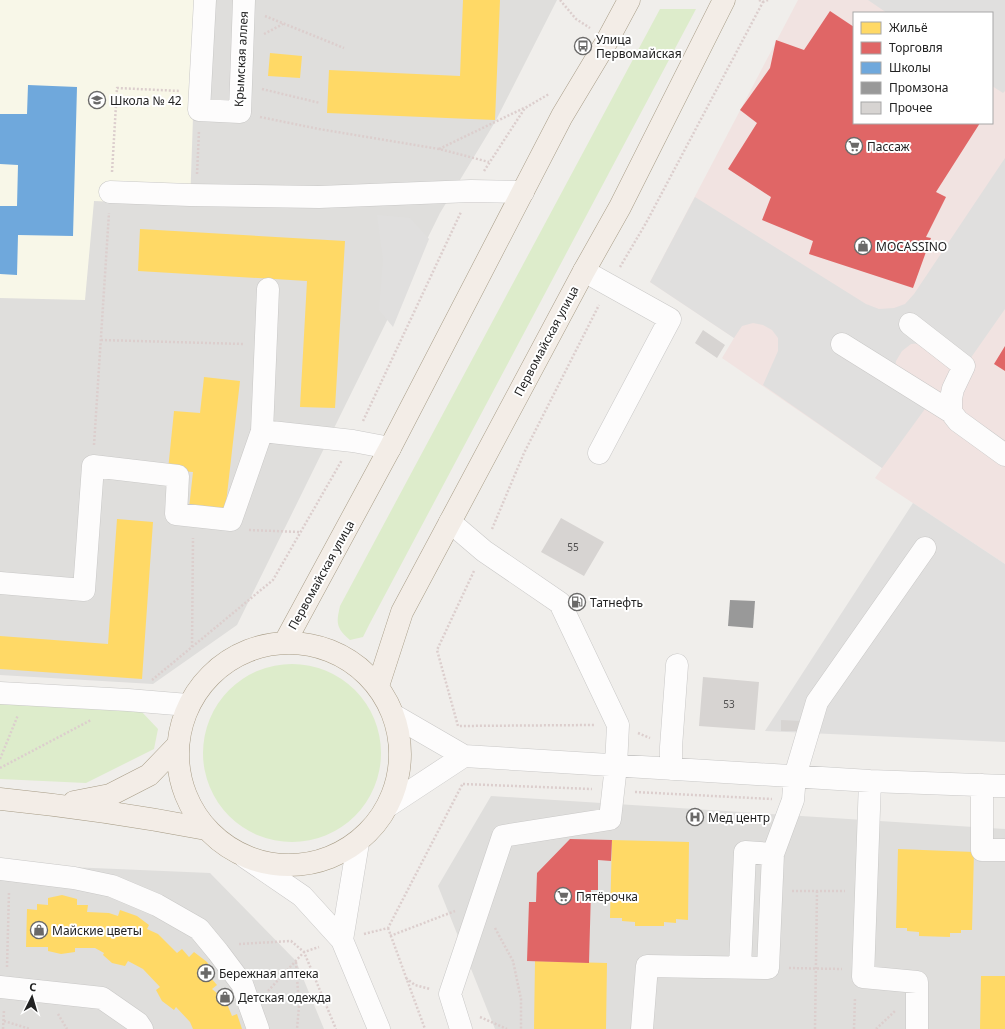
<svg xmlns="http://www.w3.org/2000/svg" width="1005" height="1029" font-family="'Noto Sans',sans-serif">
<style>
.residential{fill:#dfdedc}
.commercial{fill:#f1e3e1;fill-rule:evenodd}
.education{fill:#f8f7e8}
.grass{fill:#ddeccb}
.parking{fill:#e0dfde}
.homes{fill:#ffd966}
.shops{fill:#e06666}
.schools{fill:#6fa8dc}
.industry{fill:#999}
.building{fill:#d7d4d2}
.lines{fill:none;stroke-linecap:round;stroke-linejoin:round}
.minor-casing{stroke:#c9c8c7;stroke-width:23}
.major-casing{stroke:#a79c86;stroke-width:23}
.path{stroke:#dccecd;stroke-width:2.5;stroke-dasharray:2 2;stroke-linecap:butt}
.minor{stroke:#fdfcfc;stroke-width:22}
.major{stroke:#f3ede7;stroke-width:22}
.labels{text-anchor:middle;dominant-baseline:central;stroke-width:4;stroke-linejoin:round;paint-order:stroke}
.number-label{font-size:10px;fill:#4f4e4e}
.poi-label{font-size:12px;fill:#222;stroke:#fff;text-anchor:start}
.street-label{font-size:12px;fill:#222;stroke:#fff}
</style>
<rect width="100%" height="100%" fill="#f0eeeb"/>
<!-- residential -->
<path class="residential" d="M0 0H557L495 122 440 213 237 625 153 684 0 675Z
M491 796 1005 829V1029H495L438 886Z
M0 864 210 873 296 961 324 1029H0Z"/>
<!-- commercial -->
<path class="commercial" d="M798 0H1005V564L875 478 882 468 722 358 734 338 650 282ZM854 13H992V123H854Z"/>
<!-- education -->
<path class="education" d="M0 0H197L190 205 94 201 85 300 0 298Z"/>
<!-- grass -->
<path class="grass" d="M660 9H696L369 625 363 637 350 640C336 628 336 623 340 606Z
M203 753a89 89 0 1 1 178 0a89 89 0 1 1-178 0Z
M0 702 141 711 158 729 154 749 86 783 0 779Z"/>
<!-- parking -->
<path class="parking" d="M868 0H1005V91L1003 93 992 86V13H887Z
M1005 158V309L963 369 924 343 911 344 902 351 896 361 895 370 930 402 882 468 763 385 778 351V338L772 330 763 325 753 323 742 326 734 338 650 282 695 197 866 304 879 309 894 308 905 304 914 294Z
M377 215 410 218 429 239 393 327 379 310 383 260Z
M913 503 1005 564V742L765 731Z"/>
<!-- homes -->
<path class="homes" d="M463 0H500L495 120 327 113 329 70 460 76Z
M270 53 302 56 300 78 268 76Z
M140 229 345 241 335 408 300 407 307 281 138 271Z
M204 377 240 381 225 512 189 508 193 472 168 470 174 411 200 413Z
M117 519 153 522 142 679 0 669V636L108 644Z
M612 840 689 842 688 920 676 919V923L664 922V926H635V922L622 921V918H610Z
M898 849 974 852 972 930H961V933H950V937L919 936V932L907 931V928H896Z
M62 895 77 899V905H88L87 912 109 913 118 916 120 910 137 916 149 925 147 929 158 934 177 953 182 949 189 957 194 952 207 962 214 973 210 977 217 985 212 989 218 994 220 1001 225 999 232 1016 237 1014 242 1029H193L190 1022 176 1007 174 1010 162 1001 156 990 160 987 143 969 128 961 125 966 112 963 103 955 104 953 95 948H75V952L61 954 48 951V947H26L27 909 37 910V904L48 905V898Z
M535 961 607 963 606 1029H534Z
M981 976H1005V1029H980Z"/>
<!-- shops -->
<path class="shops" d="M830 11 854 27V123H980L936 192 946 197 926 237 931 238 913 288 809 254 813 241 762 220 771 197 728 169 757 123 740 110 770 68 776 40 804 50Z
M1005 346V371L994 364Z
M570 839 612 840 611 861 598 860V890H591L589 963 527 961 529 902H536L537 873Z"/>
<!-- schools -->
<path class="schools" d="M28 85 77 87 73 236 18 235 17 275 0 274V206H17L18 165 0 164V114H27Z"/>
<!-- industry -->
<path class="industry" d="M730 600 755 601 753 628 728 626Z"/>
<!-- building -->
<path class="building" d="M703 330 725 345 717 358 695 343Z
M561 518 604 542 584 576 541 552Z
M703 677 759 682 755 730 699 726Z
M781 720 801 721 800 731H781Z"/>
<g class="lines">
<!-- minor casing -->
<g class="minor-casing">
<path id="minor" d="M205 0 199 110 240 112 244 0
M110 192 190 195 319 197 471 191 523 192
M584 271 670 319 599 453
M268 289 262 431 353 441 390 448
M910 324 964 366 953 389 951 398V412L958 421 1005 455
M842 344 951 412
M450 522 484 551 560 603 618 725 616 766 610 819 503 836 450 994 461 1029
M0 583 84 590 93 466 178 476 176 514 231 520 262 431
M0 693 128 700 188 705
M395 716 464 756 870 781 1005 786
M671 769V747L677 665
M870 781 863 977 917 982V1029
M982 785V850H1005
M388 806 464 756
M245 857 302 896 342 940 379 1029
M0 869 74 878 112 886 157 905 199 929 218 952 242 984 258 1029
M342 940 358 843
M740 967 745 852 773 854
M0 987 102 998 138 1023 142 1029
M642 1029 647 966 768 968 773 854 793 800 795 776 817 702 925 548"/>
</g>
<!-- major casing -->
<g class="major-casing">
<path id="major" d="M285 642 390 448 562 116 607 41 629 0
M178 754a111 111 0 1 1 222 0a111 111 0 1 1-222 0Z
M378 686 402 612 584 271 620 207 724 0
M0 799C69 806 138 816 206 829
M74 802 110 795 149 775 177 746"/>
</g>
<!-- path -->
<path class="path" d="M560 0 576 19 590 28
M759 0 763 2 768 0
M265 16 344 48
M264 34 283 24
M262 89 320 103
M260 117 319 129 439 149 489 162
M439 149 524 108
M484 171 525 108 549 94
M112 172 117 88 180 91
M197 174 199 131
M620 267 646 223 764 0
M101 340 244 344
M363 421 461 212
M94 445 109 213
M492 529 524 453 599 305
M249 530 300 532
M474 571 437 650 458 726 595 725
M192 647 193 538
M152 680 273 580 342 460
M638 733 650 738
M0 759 18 715
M0 768 91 720
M463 784 592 789
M635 792 772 799
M792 891H845
M388 928 425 1029
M495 928 513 961 521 999V1029
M364 934 388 928 463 783
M390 936 455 911
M239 944 291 941 304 952 336 1029
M296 962 299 1006 297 1029
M7 967 9 892
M789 968 842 969
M406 978 415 985 430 989
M268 991 304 952 319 947
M58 1014 67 1029
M480 1017 507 1029
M4 1021 30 1029
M3 1029 4 1010
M815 1029 817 891
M854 1029 855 997
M876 1029 896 1010"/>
<!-- minor -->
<use href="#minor" class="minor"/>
<!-- major -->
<use href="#major" class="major"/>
</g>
<!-- icons -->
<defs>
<g id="bus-ring" transform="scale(0.9)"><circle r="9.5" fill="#fff" stroke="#6a6968" stroke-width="1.5"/><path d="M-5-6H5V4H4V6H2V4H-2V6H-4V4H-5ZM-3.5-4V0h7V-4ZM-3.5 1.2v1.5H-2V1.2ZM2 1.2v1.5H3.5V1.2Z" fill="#6a6968"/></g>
<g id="school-ring" transform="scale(0.9)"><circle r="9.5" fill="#fff" stroke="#6a6968" stroke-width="1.5"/><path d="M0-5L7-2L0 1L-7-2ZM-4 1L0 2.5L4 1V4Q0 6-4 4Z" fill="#6a6968"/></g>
<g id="supermarket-ring" transform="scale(0.9)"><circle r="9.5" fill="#fff" stroke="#6a6968" stroke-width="1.5"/><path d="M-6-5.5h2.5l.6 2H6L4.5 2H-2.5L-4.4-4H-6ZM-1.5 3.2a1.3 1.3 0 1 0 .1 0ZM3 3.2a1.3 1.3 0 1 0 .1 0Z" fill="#6a6968"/></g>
<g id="shop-ring" transform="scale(0.9)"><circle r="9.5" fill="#fff" stroke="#6a6968" stroke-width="1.5"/><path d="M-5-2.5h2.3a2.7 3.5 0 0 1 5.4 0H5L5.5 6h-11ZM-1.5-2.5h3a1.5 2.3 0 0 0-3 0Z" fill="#6a6968"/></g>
<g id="fuel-ring" transform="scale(0.9)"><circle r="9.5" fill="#fff" stroke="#6a6968" stroke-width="1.5"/><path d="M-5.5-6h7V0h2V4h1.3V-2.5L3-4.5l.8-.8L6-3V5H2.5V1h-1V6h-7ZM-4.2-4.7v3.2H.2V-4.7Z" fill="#6a6968"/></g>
<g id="hospital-ring" transform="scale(0.9)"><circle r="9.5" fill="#fff" stroke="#6a6968" stroke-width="1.5"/><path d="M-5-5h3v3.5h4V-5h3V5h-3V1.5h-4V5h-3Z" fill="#6a6968"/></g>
<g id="pharmacy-ring" transform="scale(0.9)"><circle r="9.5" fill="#fff" stroke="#6a6968" stroke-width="1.5"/><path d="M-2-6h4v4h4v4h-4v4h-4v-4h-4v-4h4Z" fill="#6a6968"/></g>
</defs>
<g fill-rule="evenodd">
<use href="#bus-ring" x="583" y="46"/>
<use href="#school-ring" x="97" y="100"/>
<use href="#supermarket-ring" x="854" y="146"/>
<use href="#shop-ring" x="863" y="246"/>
<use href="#fuel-ring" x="577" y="602"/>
<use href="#hospital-ring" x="695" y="817"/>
<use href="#supermarket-ring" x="563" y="896"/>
<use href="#shop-ring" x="39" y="930"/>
<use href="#pharmacy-ring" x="206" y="973"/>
<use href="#shop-ring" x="225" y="997"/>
</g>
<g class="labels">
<!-- number labels -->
<g class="number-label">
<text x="573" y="547">55</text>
<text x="729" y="704">53</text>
</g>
<!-- poi labels -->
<g class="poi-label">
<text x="596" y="39">Улица<tspan x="596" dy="14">Первомайская</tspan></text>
<text x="110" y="100">Школа № 42</text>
<text x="867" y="146">Пассаж</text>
<text x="876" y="246">MOCASSINO</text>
<text x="590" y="602">Татнефть</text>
<text x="708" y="817">Мед центр</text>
<text x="576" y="896">Пятёрочка</text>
<text x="52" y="930">Майские цветы</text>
<text x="219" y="973">Бережная аптека</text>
<text x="238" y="997">Детская одежда</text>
</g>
<!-- street labels -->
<g class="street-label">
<text transform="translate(241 59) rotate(-87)">Крымская аллея</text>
<text transform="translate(546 341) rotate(-62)">Первомайская улица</text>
<text transform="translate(321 575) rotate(-61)">Первомайская улица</text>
</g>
</g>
<!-- legend -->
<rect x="853" y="12" width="140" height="112" fill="#ffffff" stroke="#a7a7a7"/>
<rect x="861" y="22" width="20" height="12" fill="#ffd966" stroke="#a7a7a7"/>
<text x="889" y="32" font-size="12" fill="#222222">Жильё</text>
<rect x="861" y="42" width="20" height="12" fill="#e06666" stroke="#a7a7a7"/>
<text x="889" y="52" font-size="12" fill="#222222">Торговля</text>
<rect x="861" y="62" width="20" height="12" fill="#6fa8dc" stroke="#a7a7a7"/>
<text x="889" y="72" font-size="12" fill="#222222">Школы</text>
<rect x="861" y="82" width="20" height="12" fill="#999999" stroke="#a7a7a7"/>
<text x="889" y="92" font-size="12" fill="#222222">Промзона</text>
<rect x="861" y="102" width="20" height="12" fill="#d7d4d2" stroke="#a7a7a7"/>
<text x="889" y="112" font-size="12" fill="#222222">Прочее</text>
<!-- north arrow -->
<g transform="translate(32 997) rotate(5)" stroke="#ffffff" stroke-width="3" paint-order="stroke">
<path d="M0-3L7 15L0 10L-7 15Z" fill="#222222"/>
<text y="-6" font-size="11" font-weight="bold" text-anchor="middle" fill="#222222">С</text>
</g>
</svg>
